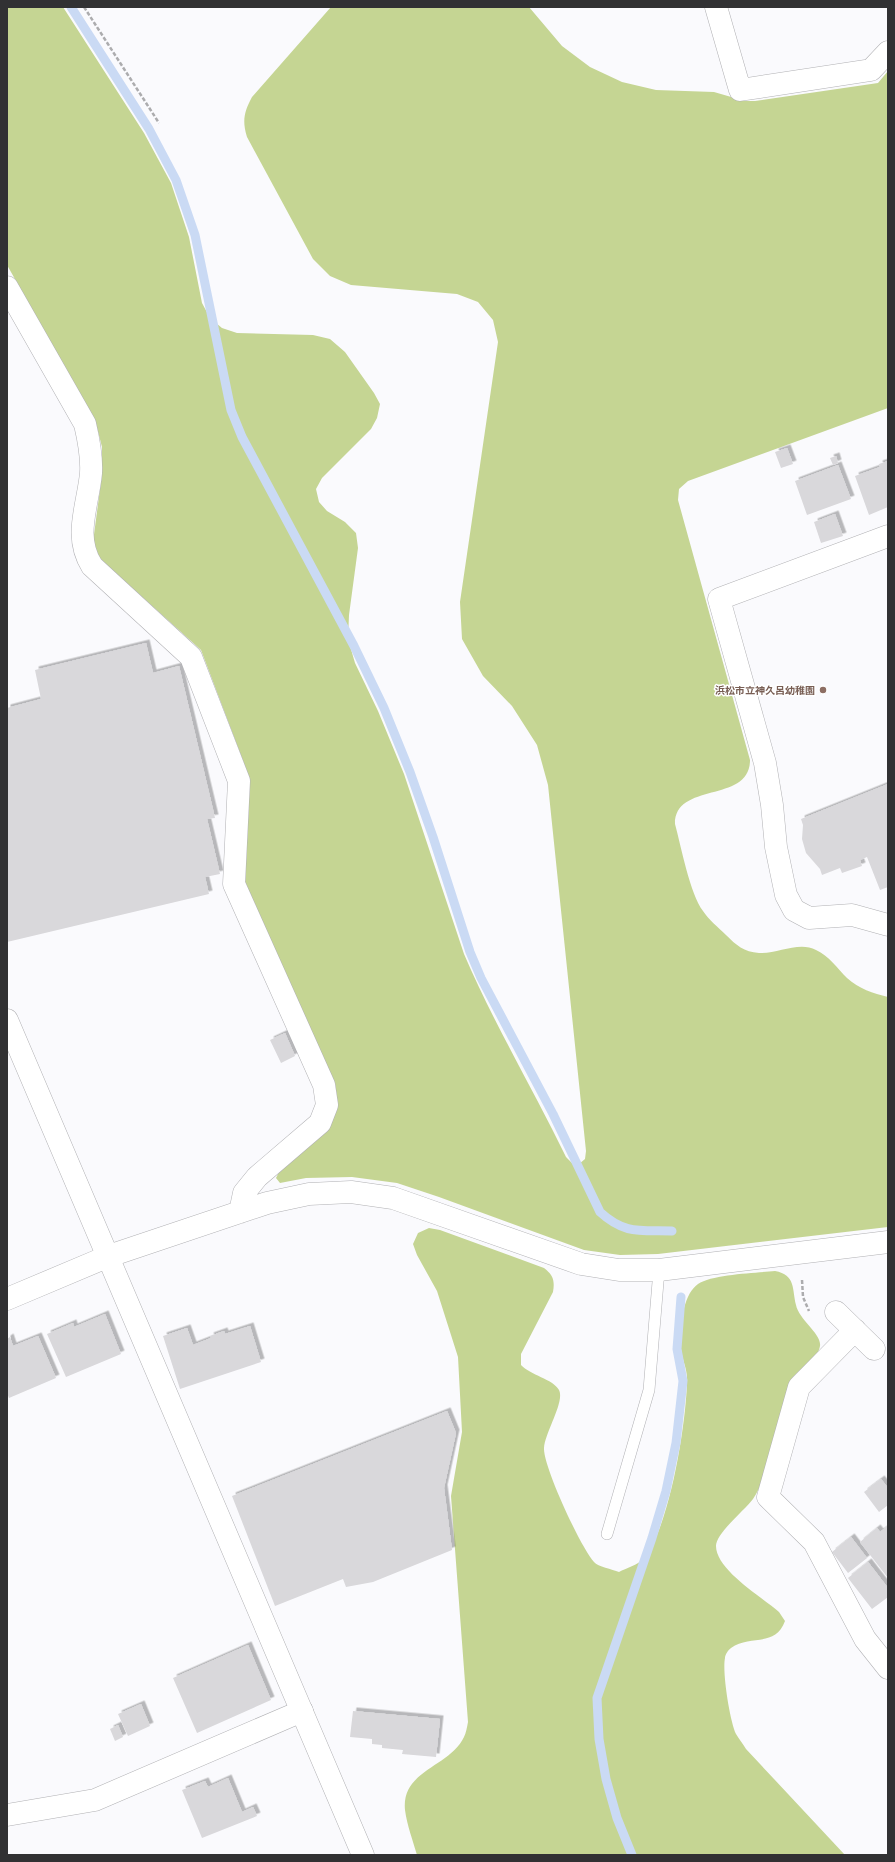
<svg xmlns="http://www.w3.org/2000/svg" width="895" height="1862" font-family="Inter,'Noto Sans JP',sans-serif">
<style>
.green{fill:#c5d593}
.lines{fill:none;stroke-linecap:round;stroke-linejoin:round}
.stream{stroke:#cadaf4;stroke-width:9}
.building{fill:#d9d8db;filter:url(#shadow)}
.service-casing{stroke:#b1b1b4;stroke-width:12}
.minor-casing{stroke:#b1b1b4;stroke-width:23}
.tertiary-casing{stroke:#b1b1b4;stroke-width:23}
.path{stroke:#acacae;stroke-width:2.5;stroke-dasharray:4 2;stroke-linecap:butt}
.service{stroke:#fff;stroke-width:11}
.minor{stroke:#fff;stroke-width:22}
.tertiary{stroke:#fff;stroke-width:22}
.education-dot{fill:#8d6e63;stroke:#fff;stroke-width:1.5}
.labels{text-anchor:middle;dominant-baseline:central;stroke-width:3;stroke-linejoin:round;paint-order:stroke}
.education-label{font-size:10px;font-weight:bold;fill:#785e54;stroke:#fff;text-anchor:end}
</style>
<defs>
<filter id="shadow"><feDropShadow dx="3.5" dy="-3.5" stdDeviation="0" flood-color="#0004"/></filter>
</defs>
<rect width="100%" height="100%" fill="#fafafd"/>
<!-- green -->
<path class="green" d="M7 7H63L144 133 171 183 189 237 202 303 210 318 222 328 237 333 313 335 330 339 345 352 374 393 380 404 377 418 371 429 322 478 316 489 319 502 327 511 345 522 356 533 358 548 349 615 348 639 355 663 378 711 404 774 464 954C494 1024 533 1089 566 1157L572 1163 579 1164 585 1159 586 1151 548 785 537 745 512 706 483 676 462 639 460 602 498 342 493 320 478 302 457 294 351 285 330 276 313 259 247 137C242 121 244 112 252 97L331 7H529L562 46 590 67 622 82 656 90 714 92 745 101H755L878 83 888 71V408L688 481 679 489 678 500 750 760C750 804 675 781 675 824 681 846 690 894 703 911 709 920 718 927 726 935 736 945 744 952 759 953 777 954 799 941 816 950 829 956 837 968 847 978 859 989 873 993 888 997V1227L658 1254 620 1255 584 1250 439 1197 397 1183 352 1177 306 1178 280 1183 276 1178 279 1172 329 1129 338 1106 335 1083 245 882 250 779 201 650 100 559 93 542 102 474V447L95 420 7 265Z
M429 1228 440 1230 544 1268C553 1275 555 1280 553 1292L521 1354V1365C530 1375 553 1379 559 1390 565 1402 545 1432 544 1448 543 1466 581 1548 594 1562 598 1567 612 1569 619 1572 626 1568 638 1565 643 1559 670 1528 686 1423 687 1382 688 1370 682 1360 681 1349 679 1331 682 1295 698 1284 713 1274 756 1273 775 1271 796 1275 792 1289 796 1305 799 1320 822 1334 820 1346 818 1360 798 1369 791 1380 787 1388 785 1398 783 1407 776 1431 767 1479 753 1499 745 1510 716 1533 716 1546 716 1570 762 1597 779 1612L785 1621C775 1648 750 1634 731 1648 728 1650 725 1655 725 1658 722 1672 730 1721 736 1734 739 1739 743 1744 746 1749L845 1855H417C413 1841 407 1825 405 1810 401 1770 450 1767 464 1737 466 1733 467 1727 468 1722L451 1496 462 1432 458 1357 437 1291 417 1255 413 1244 418 1233Z"/>
<g class="lines">
<!-- stream -->
<path class="stream" d="M71 7 149 129 176 180 195 235 231 410 242 437 354 646 384 708 410 772 433 837 470 952 481 978 553 1114 600 1212C625 1235 641 1230 672 1231
M632 1855 617 1818 606 1779 599 1739 597 1698 652 1538 666 1491 676 1443 683 1381 677 1349 681 1297"/>
</g>
<!-- building -->
<path class="building" d="M787 448 793 464 781 468 775 452Z
M836 456 838 463 833 465 830 458Z
M888 461V507L869 515 855 476 880 467 879 464Z
M838 465 851 499 807 515 795 481Z
M835 514 843 536 821 543 814 522Z
M146 643 153 673 179 666 215 818 207 819 220 874 205 877 209 894 7 942V708L41 699 35 670Z
M888 784V887L880 890 867 857 860 860 862 866 842 873 840 868 822 875 820 869 806 853 802 839 803 825 801 819Z
M285 1033 295 1056 281 1063 270 1040Z
M105 1314 121 1354 66 1377 47 1334 73 1323 74 1327Z
M250 1326 261 1362 180 1389 163 1336 187 1328 193 1345 211 1338 210 1336 224 1331 225 1334Z
M38 1336 56 1378 9 1398 7 1393V1339L10 1337 13 1346Z
M447 1411 456 1433 444 1488 452 1550 373 1582 346 1587 343 1579 275 1606 232 1496Z
M881 1479 888 1488V1505L879 1512 864 1492Z
M888 1526V1578L860 1542 877 1528 880 1532Z
M851 1537 867 1558 848 1573 832 1552Z
M868 1562 888 1588V1597L872 1609 848 1578Z
M248 1645 271 1700 197 1733 173 1678Z
M141 1704 150 1726 128 1736 118 1714Z
M353 1711 440 1719 436 1757 402 1754 403 1750 382 1748V1745L372 1744V1739L350 1737Z
M118 1725 123 1737 115 1741 110 1729Z
M228 1778 242 1812 253 1807 257 1816 202 1838 182 1790 205 1781 208 1787Z"/>
<g class="lines">
<!-- service casing -->
<g class="service-casing">
<path id="service" d="M607 1534 649 1390 659 1270"/>
</g>
<!-- minor casing -->
<g class="minor-casing">
<path id="minor" d="M716 7 740 90 871 70 888 52
M7 287 85 424C89 441 92 456 91 473 88 506 73 536 92 566L191 657 239 781 234 884 324 1085 327 1105 320 1123 257 1177 244 1193 240 1212
M888 536 719 599 765 763 772 805 776 847 786 895 794 910 809 918 852 915 888 925
M7 1299 109 1256 267 1203 309 1194 351 1192 393 1198 581 1264 619 1270H659L888 1242
M836 1312 874 1349
M855 1330 799 1387 768 1497 814 1542 865 1639 888 1668
M7 1815 95 1800 302 1711"/>
</g>
<!-- tertiary casing -->
<g class="tertiary-casing">
<path id="tertiary" d="M7 1020 363 1855"/>
</g>
<!-- path -->
<path class="path" d="M84 7 159 123
M802 1280 803 1297 809 1311"/>
<!-- service -->
<use href="#service" class="service"/>
<!-- minor -->
<use href="#minor" class="minor"/>
<!-- tertiary -->
<use href="#tertiary" class="tertiary"/>
</g>
<!-- markers -->
<circle class="education-dot" cx="823" cy="690" r="4"/>
<g class="labels">
<!-- education labels -->
<g class="education-label">
<text x="815" y="690">浜松市立神久呂幼稚園</text>
</g>
</g>
<!-- border -->
<rect width="895" height="1862" fill="none" stroke="#313133" stroke-width="16"/>
</svg>
